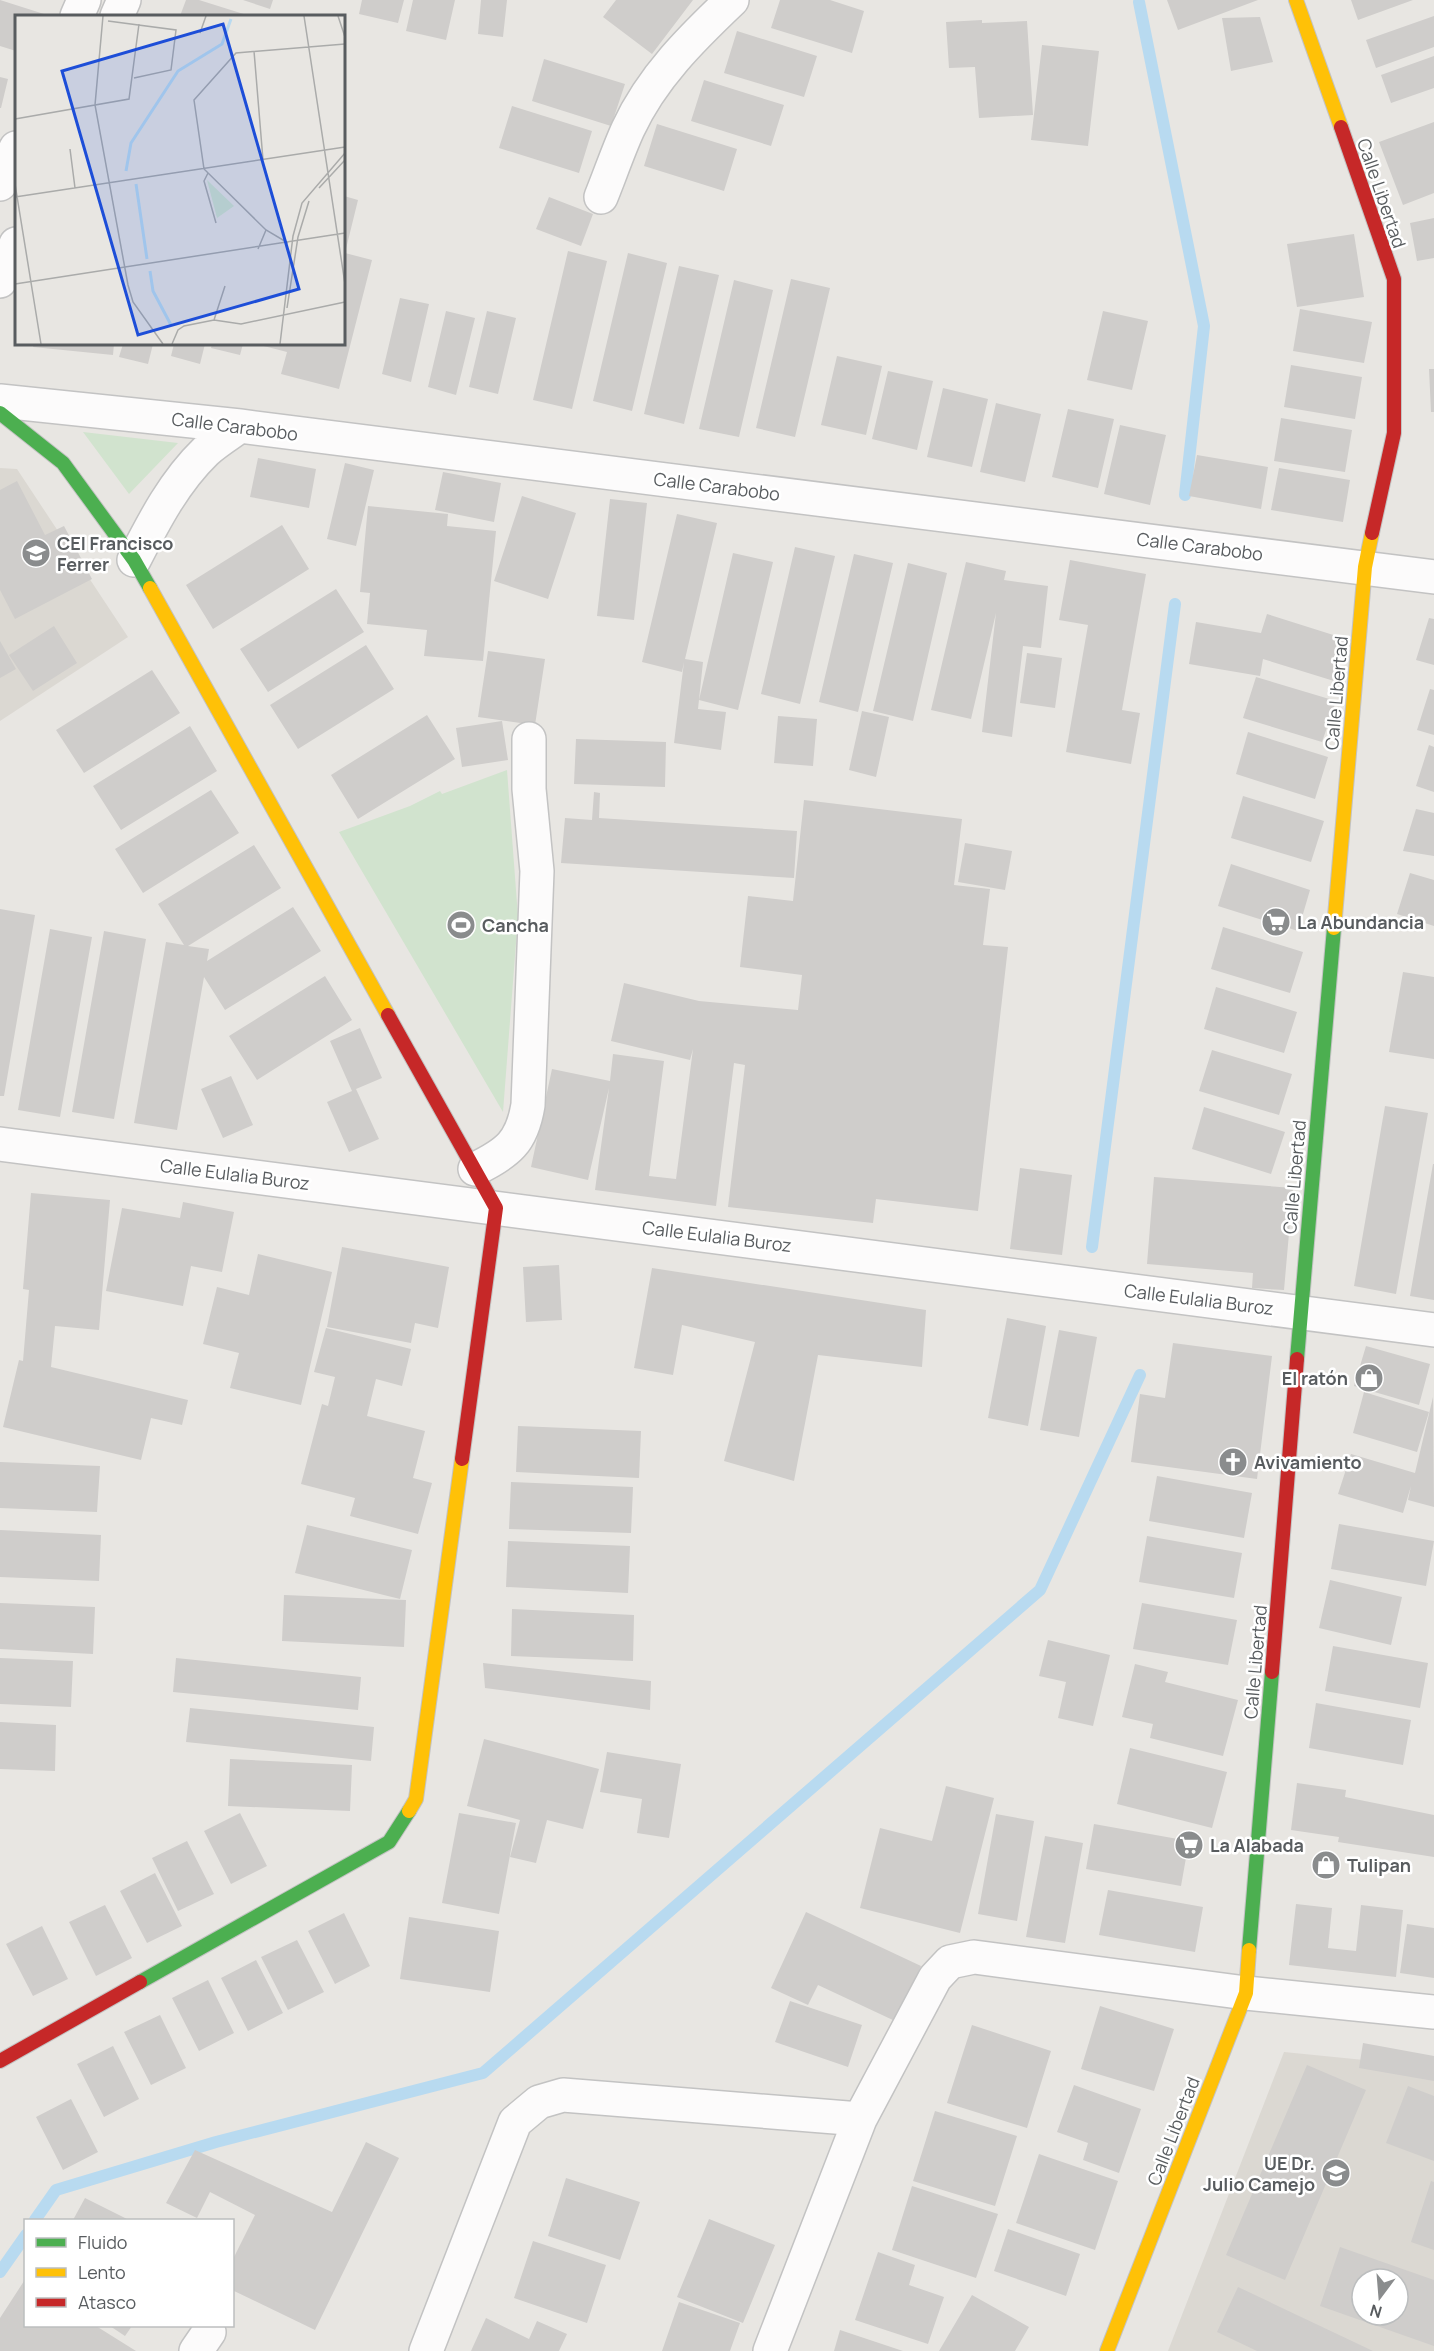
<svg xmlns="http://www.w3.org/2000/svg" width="1434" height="2351" font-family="Manrope,sans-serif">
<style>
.education{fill:#dbd8d2;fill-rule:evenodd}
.green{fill:#d1e3ce}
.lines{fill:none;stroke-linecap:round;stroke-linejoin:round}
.stream{stroke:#b8daf0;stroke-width:12}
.building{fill:#cfcdcb;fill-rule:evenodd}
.street-casing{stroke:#c3c3c3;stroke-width:36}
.fast-casing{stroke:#c3c3c3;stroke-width:16}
.slow-casing{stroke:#c3c3c3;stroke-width:16}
.jam-casing{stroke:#c3c3c3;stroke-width:16}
.street{stroke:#fcfbfb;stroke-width:33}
.fast{stroke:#4caf50;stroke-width:14}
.slow{stroke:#ffc107;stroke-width:14}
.jam{stroke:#c62828;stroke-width:14}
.labels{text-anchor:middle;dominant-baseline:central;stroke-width:5;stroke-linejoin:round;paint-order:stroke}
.street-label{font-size:18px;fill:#585c5f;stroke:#fff}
.poi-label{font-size:18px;font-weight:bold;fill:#585c5f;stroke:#fff;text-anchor:start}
.inset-river{fill:none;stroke:#b8daf0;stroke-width:3}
.inset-road{fill:none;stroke:#aaabaa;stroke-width:1.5}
.view{fill:#1d4ed8;fill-opacity:0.15;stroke:#1d4ed8;stroke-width:3}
.inset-edge{fill:none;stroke:#585c5f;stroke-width:3}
</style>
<rect width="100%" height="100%" fill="#e8e6e2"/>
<!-- education -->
<path class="education" d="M0 468 17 469 128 637 0 721Z
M1284 2052 1434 2067V2351H1168ZM1362 2279H1398V2315H1362Z"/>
<!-- green -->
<path class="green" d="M83 432 178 443 129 494Z
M507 770 518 917 503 1112 339 832 410 806 440 791 442 794Z"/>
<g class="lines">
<!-- stream -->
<path class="stream" d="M1139 2 1204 326 1185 495
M1092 1247 1175 604
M35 2220 56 2190 216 2142 483 2073 1040 1590 1140 1375
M0 2272 26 2235"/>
</g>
<!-- building -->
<path class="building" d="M0 0 44 14 43 16H16V51L0 46Z
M186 0H199L250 16H180Z
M243 0H273L270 9Z
M362 0H404L398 23 359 14Z
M413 0H455L446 40 406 31Z
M481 0H507L503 37 478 34Z
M616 0H693L652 54 603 17Z
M780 0H830L864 11 852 53 771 28Z
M1167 0H1258L1178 30Z
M1351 0H1413L1358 20Z
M1434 16V47L1376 68 1366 40Z
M1260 17 1273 62 1231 71 1222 18Z
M982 20V23L1027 21 1033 115 979 118 975 67 949 68 946 22Z
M737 31 817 56 804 97 724 73Z
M1042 45 1099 51 1088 146 1031 140Z
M1434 56V88L1391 103 1381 75Z
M544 59 625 84 611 126 532 101Z
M0 77 8 79 1 108H0Z
M704 80 784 105 771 146 691 121Z
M512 106 592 131 579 173 499 148Z
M1434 122V193L1403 205 1379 142Z
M657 124 737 149 724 191 644 166Z
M344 196 358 200 345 253 372 260 339 389 281 374 287 352 256 344H344Z
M549 197 593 214 581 246 536 229Z
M1434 218V258L1417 261 1410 223Z
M1354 234 1364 297 1297 307 1287 244Z
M568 251 607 261 572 409 533 400Z
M628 253 667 263 632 411 593 401Z
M679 266 719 275 684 424 644 414Z
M791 279 830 288 795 437 756 428Z
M734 280 773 290 739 437 699 429Z
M400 298 429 304 411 382 382 374Z
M1300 309 1372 322 1364 363 1293 351Z
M446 311 475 318 456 395 428 387Z
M487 311 516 318 498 394 469 387Z
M1103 311 1148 321 1132 390 1087 380Z
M34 344H114L113 355 33 347Z
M123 344H153L148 364 119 357Z
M174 344H205L200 364 171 356Z
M212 344H243L240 355 211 348Z
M837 356 882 366 866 435 821 425Z
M1291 365 1362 377 1355 419 1284 407Z
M1429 369H1434V412H1431Z
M888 371 933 381 917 450 872 439Z
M943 388 988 399 972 467 927 457Z
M996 403 1041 414 1025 482 980 472Z
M1068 409 1114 419 1098 488 1052 477Z
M1281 418 1352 430 1345 472 1274 461Z
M1120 425 1166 435 1150 505 1104 494Z
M1197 455 1268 467 1261 509 1189 496Z
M258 458 316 469 309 508 250 497Z
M345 463 374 470 356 546 327 539Z
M1279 468 1350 480 1343 522 1271 510Z
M443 472 501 483 494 522 435 510Z
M17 481 45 535 64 526 92 579 15 619 0 590V490Z
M522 496 576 513 548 599 494 581Z
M610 499 647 503 634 620 597 616Z
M368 506 448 514 447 526 496 531 483 661 424 656 427 630 367 624 370 593 360 592Z
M677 514 717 523 685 659 703 662 698 709 726 712 721 750 674 743 684 662 682 672 642 662Z
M282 525 309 569 213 629 186 585Z
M795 547 835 556 800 704 761 694Z
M733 553 773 562 738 710 699 700Z
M854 554 893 563 858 712 819 702Z
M1070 560 1146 574 1122 710 1140 713 1131 764 1066 752 1088 625 1059 620Z
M966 562 1006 571 1004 580 1048 586 1041 648 1023 646 1012 737 982 732 996 613 971 719 931 710Z
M908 563 947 573 913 721 873 711Z
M336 589 364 632 268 692 240 649Z
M1267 614 1346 639 1334 681 1263 659 1260 676 1189 664 1196 622 1261 633Z
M1429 618 1434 619V665L1416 660Z
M54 626 77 663 33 691 9 655Z
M0 641 16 669 0 678Z
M366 645 394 689 298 749 270 705Z
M488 651 545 659 535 725 478 717Z
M1027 653 1062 658 1055 708 1020 703Z
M152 670 180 713 84 773 56 730Z
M1256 677 1336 701 1322 742 1243 718Z
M1430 689 1434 690V735L1417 730Z
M862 711 889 717 876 777 849 770Z
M427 715 455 759 358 819 331 775Z
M778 716 817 719 813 766 774 763Z
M502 721 508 760 462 767 456 728Z
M190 726 217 771 121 830 93 786Z
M1248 732 1328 757 1315 799 1236 774Z
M576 739 666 742 665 787 574 784Z
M1429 745 1434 747V792L1416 786Z
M211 790 239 833 143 893 115 849Z
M594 792 600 793 599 818 797 831 794 878 561 863 565 818 592 820Z
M1243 796 1324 821 1311 862 1231 838Z
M804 800 962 819 954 885 990 889 983 945 1008 947 978 1211 876 1199 873 1223 728 1207 745 1065 734 1063 716 1206 595 1190 609 1088 588 1180 531 1167 552 1069 610 1081 613 1054 664 1061 649 1176 676 1179 693 1049 690 1060 611 1041 624 983 699 1001 798 1010 802 975 740 967 748 896 793 901Z
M1416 809 1434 813V856L1403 851Z
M965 843 1012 851 1005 890 958 882Z
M254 845 281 888 188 946 209 949 207 961 293 907 321 951 225 1010 204 977 177 1130 134 1123 166 942 184 945 158 904Z
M1231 864 1310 890 1298 931 1218 906Z
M1410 873 1434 880V926L1397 914Z
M0 909 35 915 4 1096H0Z
M1223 927 1303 952 1290 993 1211 969Z
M50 929 92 937 60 1117 18 1110Z
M104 931 146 939 114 1119 72 1112Z
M1403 972 1434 977V1059L1389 1052Z
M325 976 352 1020 257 1080 229 1036Z
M1216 987 1297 1012 1284 1053 1204 1029Z
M360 1028 382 1078 356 1089 379 1139 349 1152 327 1102 352 1091 330 1041Z
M1212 1050 1292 1074 1279 1115 1199 1091Z
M231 1076 253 1125 223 1138 201 1089Z
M1385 1106 1428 1113 1396 1294 1354 1286Z
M1204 1107 1285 1132 1271 1174 1192 1149Z
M1433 1164H1434V1300L1410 1296Z
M1020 1168 1072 1175 1062 1255 1010 1249Z
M1154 1177 1293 1188 1284 1290 1252 1288 1253 1273 1147 1264Z
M31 1193 110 1200 99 1330 55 1326 51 1367 188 1400 182 1425 151 1418 141 1460 3 1427 19 1360 23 1361 29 1290 23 1289Z
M183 1202 234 1212 222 1272 191 1266 183 1306 106 1291 122 1208 180 1218Z
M342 1247 449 1267 438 1328 415 1323 411 1343 327 1327Z
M258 1254 332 1272 301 1405 230 1388 239 1353 203 1344 217 1287 249 1295Z
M559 1265 562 1320 526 1322 523 1267Z
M652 1268 926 1310 922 1367 818 1355 794 1481 724 1461 755 1342 682 1325 673 1375 634 1368Z
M1007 1318 1046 1326 1028 1426 988 1418Z
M326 1328 411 1349 402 1386 376 1379 367 1416 425 1431 413 1478 432 1483 418 1534 350 1516 355 1498 301 1484 322 1404 328 1406 335 1377 314 1372Z
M1059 1330 1097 1337 1079 1437 1040 1430Z
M1173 1343 1272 1356 1257 1479 1131 1462 1140 1394 1165 1398Z
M1366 1346 1430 1364 1419 1405 1354 1386Z
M1364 1392 1429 1412 1417 1452 1353 1433Z
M1433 1397 1434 1507 1408 1500 1411 1486 1403 1513 1338 1494 1351 1454 1415 1473Z
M518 1426 641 1431 639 1478 516 1472Z
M0 1462 100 1466 97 1512 0 1508Z
M1157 1476 1252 1493 1244 1538 1149 1521Z
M511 1482 633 1487 631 1533 509 1529Z
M1339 1524 1434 1541 1426 1586 1331 1569Z
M307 1525 412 1550 400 1599 295 1573Z
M0 1530 101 1535 99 1581 0 1577Z
M1147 1536 1242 1553 1234 1598 1139 1582Z
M508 1541 630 1546 628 1593 506 1587Z
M1330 1580 1402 1597 1391 1645 1319 1628Z
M284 1595 406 1600 404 1647 282 1641Z
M0 1603 95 1607 93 1654 0 1649Z
M1142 1603 1237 1620 1228 1665 1133 1649Z
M512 1609 634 1615 633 1661 511 1656Z
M1048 1640 1110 1655 1093 1726 1058 1718 1066 1682 1039 1676Z
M1333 1646 1428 1663 1420 1708 1325 1691Z
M0 1658 73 1661 71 1707 0 1704Z
M176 1658 361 1677 358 1710 173 1692Z
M483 1663 651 1681 650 1710 485 1688Z
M1135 1664 1168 1672 1165 1682 1238 1700 1223 1756 1150 1738 1153 1724 1122 1717Z
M1316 1703 1411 1720 1403 1765 1309 1748Z
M190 1708 374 1727 371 1761 186 1742Z
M0 1722 56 1725 55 1771 0 1769Z
M484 1739 599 1769 583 1829 547 1820 536 1863 510 1857 520 1820 467 1806Z
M1130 1748 1227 1772 1212 1828 1117 1804Z
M607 1752 681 1764 669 1838 637 1833 642 1799 600 1792Z
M230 1759 352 1765 350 1811 228 1806Z
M1297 1783 1346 1790 1345 1797 1434 1815V1857L1338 1842 1339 1837 1291 1830Z
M946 1786 994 1798 960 1933 860 1908 880 1828 932 1841Z
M240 1813 267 1866 231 1884 204 1831Z
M459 1813 516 1823 499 1914 442 1903Z
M996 1814 1034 1821 1017 1921 978 1914Z
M1094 1824 1189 1841 1181 1886 1086 1869Z
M1045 1836 1083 1843 1065 1943 1026 1937Z
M187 1841 214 1894 178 1911 152 1858Z
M155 1873 182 1926 147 1943 120 1891Z
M1108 1890 1203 1907 1195 1952 1099 1935Z
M1296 1904 1332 1908 1328 1948 1356 1951 1361 1905 1403 1910 1396 1977 1289 1965Z
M105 1905 132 1958 96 1976 69 1922Z
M806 1912 921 1966 895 2021 818 1985 808 2005 771 1988Z
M344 1913 370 1966 335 1984 308 1931Z
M409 1917 499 1931 490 1992 400 1979Z
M1407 1924 1434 1928V1978L1400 1973Z
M42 1926 68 1979 33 1996 6 1944Z
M297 1940 324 1992 288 2010 261 1957Z
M256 1960 283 2013 248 2031 221 1978Z
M208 1980 234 2033 199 2051 172 1998Z
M790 2001 862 2025 848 2067 775 2042Z
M1100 2006 1174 2029 1154 2091 1081 2069Z
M160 2015 186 2068 151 2085 124 2032Z
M972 2025 1051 2051 1027 2128 947 2103Z
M1363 2043 1434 2056V2081L1359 2068Z
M113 2046 139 2099 104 2117 77 2064Z
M1307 2065 1366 2090 1285 2280 1226 2255Z
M1074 2085 1141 2109 1119 2173 1083 2160 1088 2143 1057 2132Z
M1408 2086 1434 2096V2161L1386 2143Z
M71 2099 98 2152 63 2170 36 2117Z
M935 2111 1017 2136 995 2206 913 2181Z
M366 2142 399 2158 315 2330 232 2290V2261L255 2215 210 2192 197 2218 166 2203 195 2150 332 2212Z
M1039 2154 1118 2181 1095 2250 1016 2223Z
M566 2178 640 2202 620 2260 548 2236Z
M1431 2181 1434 2182V2250L1411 2242Z
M912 2186 998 2214 976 2278 892 2250Z
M85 2198 129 2220H73Z
M709 2219 775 2245 743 2323 677 2297Z
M1008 2229 1080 2254 1066 2296 994 2271Z
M533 2241 606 2265 587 2323 514 2298Z
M1340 2247 1434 2280V2346L1320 2306ZM1362 2279H1398V2315H1362Z
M878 2252 915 2265 909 2285 944 2297 928 2344 855 2320Z
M26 2278V2326H96L136 2351H0V2318Z
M1238 2287 1373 2351H1257L1217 2332Z
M972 2295 1029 2327 1015 2351H939Z
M679 2302 740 2323 730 2351H662Z
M486 2318 529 2339 537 2321 567 2334 559 2351H471Z
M110 2326H132L125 2336Z
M840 2330 903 2351H834Z"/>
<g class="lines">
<!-- street casing -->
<g class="street-casing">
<path id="street" d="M77 16 84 0
M117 16 124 0
M0 184 16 148
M601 197C610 175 618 151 628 129 652 77 692 38 732 0
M0 281 16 244
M0 401 240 426 1434 577
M134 560C154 521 174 482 206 451 216 442 229 434 240 426
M0 1144 1434 1330
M475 1169C508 1153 522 1142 528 1105L537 871 529 789V739
M196 2351 209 2332
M426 2351 515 2122 539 2102 563 2095 860 2119
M770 2351 860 2119 935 1978 950 1962 974 1957 1246 1993 1434 2012"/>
</g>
<!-- fast casing -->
<g class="fast-casing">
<path id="fast" d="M0 413 63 463 134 560 150 588
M1297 1359 1334 928
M1249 1950 1272 1672
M140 1982 389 1842 409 1811"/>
</g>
<!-- slow casing -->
<g class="slow-casing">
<path id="slow" d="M1296 0 1341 127
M150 588 388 1015
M1334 928 1365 567 1372 533
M409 1811 416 1799 462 1459
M1107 2351 1246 1993 1249 1950"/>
</g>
<!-- jam casing -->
<g class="jam-casing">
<path id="jam" d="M1341 127 1394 279V433L1372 533
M388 1015 496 1208 462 1459
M1272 1672 1297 1359
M0 2061 140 1982"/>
</g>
<!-- street -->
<use href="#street" class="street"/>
<!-- fast -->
<use href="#fast" class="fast"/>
<!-- slow -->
<use href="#slow" class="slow"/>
<!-- jam -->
<use href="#jam" class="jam"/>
</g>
<!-- icons -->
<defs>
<g id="school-disc" transform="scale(1.5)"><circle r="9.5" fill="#8a8c8d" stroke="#fff"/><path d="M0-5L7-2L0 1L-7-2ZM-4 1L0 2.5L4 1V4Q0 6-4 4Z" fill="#fff"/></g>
<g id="supermarket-disc" transform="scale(1.5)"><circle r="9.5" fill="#8a8c8d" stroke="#fff"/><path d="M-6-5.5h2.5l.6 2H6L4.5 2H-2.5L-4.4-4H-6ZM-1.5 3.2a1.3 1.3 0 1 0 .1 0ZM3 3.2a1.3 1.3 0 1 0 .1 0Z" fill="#fff"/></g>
<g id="stadium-disc" transform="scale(1.5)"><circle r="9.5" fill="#8a8c8d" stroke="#fff"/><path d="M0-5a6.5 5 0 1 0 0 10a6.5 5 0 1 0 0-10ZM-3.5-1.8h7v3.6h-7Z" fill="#fff"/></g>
<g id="shop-disc" transform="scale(1.5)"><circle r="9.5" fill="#8a8c8d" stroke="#fff"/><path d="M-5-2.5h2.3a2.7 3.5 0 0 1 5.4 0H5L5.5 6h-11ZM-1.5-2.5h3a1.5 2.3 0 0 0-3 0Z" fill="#fff"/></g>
<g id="church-disc" transform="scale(1.5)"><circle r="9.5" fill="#8a8c8d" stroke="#fff"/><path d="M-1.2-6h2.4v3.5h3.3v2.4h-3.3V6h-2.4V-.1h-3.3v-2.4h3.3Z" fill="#fff"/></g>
</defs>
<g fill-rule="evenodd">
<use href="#school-disc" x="36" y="553"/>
<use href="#supermarket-disc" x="1276" y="922"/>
<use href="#stadium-disc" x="461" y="925"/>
<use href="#shop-disc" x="1369" y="1378"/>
<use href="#church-disc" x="1233" y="1462"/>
<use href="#supermarket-disc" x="1189" y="1845"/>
<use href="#shop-disc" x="1326" y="1865"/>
<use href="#school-disc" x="1336" y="2173"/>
</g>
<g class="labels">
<!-- street labels -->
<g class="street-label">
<text transform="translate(1382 193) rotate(71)">Calle Libertad</text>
<text transform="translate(235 426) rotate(7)">Calle Carabobo</text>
<text transform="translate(717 486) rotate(7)">Calle Carabobo</text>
<text transform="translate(1200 546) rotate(7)">Calle Carabobo</text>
<text transform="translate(1336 693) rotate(-85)">Calle Libertad</text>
<text transform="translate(235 1174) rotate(7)">Calle Eulalia Buroz</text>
<text transform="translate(1294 1177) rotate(-85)">Calle Libertad</text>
<text transform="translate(717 1236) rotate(7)">Calle Eulalia Buroz</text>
<text transform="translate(1199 1299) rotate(7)">Calle Eulalia Buroz</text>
<text transform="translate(1255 1662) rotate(-85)">Calle Libertad</text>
<text transform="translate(1173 2131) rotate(-69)">Calle Libertad</text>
</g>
<!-- poi labels -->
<g class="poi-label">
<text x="57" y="543">CEI Francisco<tspan x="57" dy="21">Ferrer</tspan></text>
<text x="1297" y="922">La Abundancia</text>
<text x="482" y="925">Cancha</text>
<text x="1348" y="1378" text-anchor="end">El ratón</text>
<text x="1254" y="1462">Avivamiento</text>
<text x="1210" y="1845">La Alabada</text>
<text x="1347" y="1865">Tulipan</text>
<text x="1315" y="2163" text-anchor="end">UE Dr.<tspan x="1315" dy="21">Julio Camejo</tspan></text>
</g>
</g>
<!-- overview -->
<g transform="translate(15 15)">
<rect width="330" height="330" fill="#e8e6e2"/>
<path d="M192 165 219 191 202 203Z" fill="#d1e3ce"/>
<path class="inset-river" d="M111 156 116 128 163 56 207 29 216 4M121 169 132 244M135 256 138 276 156 310"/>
<path class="inset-road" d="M88 1 80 90 113 270 118 287 148 329M289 1 330 269M323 1 330 22M93 6 161 15 156 55 119 63M185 18 191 1M239 36 248 145M0 104 114 84 124 9M55 134 60 173M193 158 189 166 201 208M0 169 26 329M304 173 330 145M0 182 330 132M273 228 251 215 189 154 179 85 221 38 330 29M243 234 251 215M0 269 330 218M272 293 283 222 294 186M199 305 210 271M157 329 163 315 169 311 199 305 226 309 330 287M265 329 278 221 287 188 330 138"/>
<path class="view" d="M208 9 284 274 123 320 47 56Z"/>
<rect width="330" height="330" class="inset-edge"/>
</g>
<!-- legend -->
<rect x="24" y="2219" width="210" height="108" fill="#ffffff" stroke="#bcbebf" stroke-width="1.5"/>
<rect x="36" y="2238" width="30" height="9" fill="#4caf50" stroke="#bcbebf" stroke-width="1.5"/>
<text x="78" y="2249" font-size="18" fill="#585c5f">Fluido</text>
<rect x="36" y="2268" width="30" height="9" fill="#ffc107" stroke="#bcbebf" stroke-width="1.5"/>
<text x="78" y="2279" font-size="18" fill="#585c5f">Lento</text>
<rect x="36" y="2298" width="30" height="9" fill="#c62828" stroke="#bcbebf" stroke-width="1.5"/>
<text x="78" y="2309" font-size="18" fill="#585c5f">Atasco</text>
<!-- north arrow -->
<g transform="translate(1380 2297) rotate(196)"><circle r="28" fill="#ffffff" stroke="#bcbebf" stroke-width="1.5"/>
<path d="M0-4.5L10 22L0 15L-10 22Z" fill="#8a8c8d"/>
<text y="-9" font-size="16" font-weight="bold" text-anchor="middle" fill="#585c5f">N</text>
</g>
</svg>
